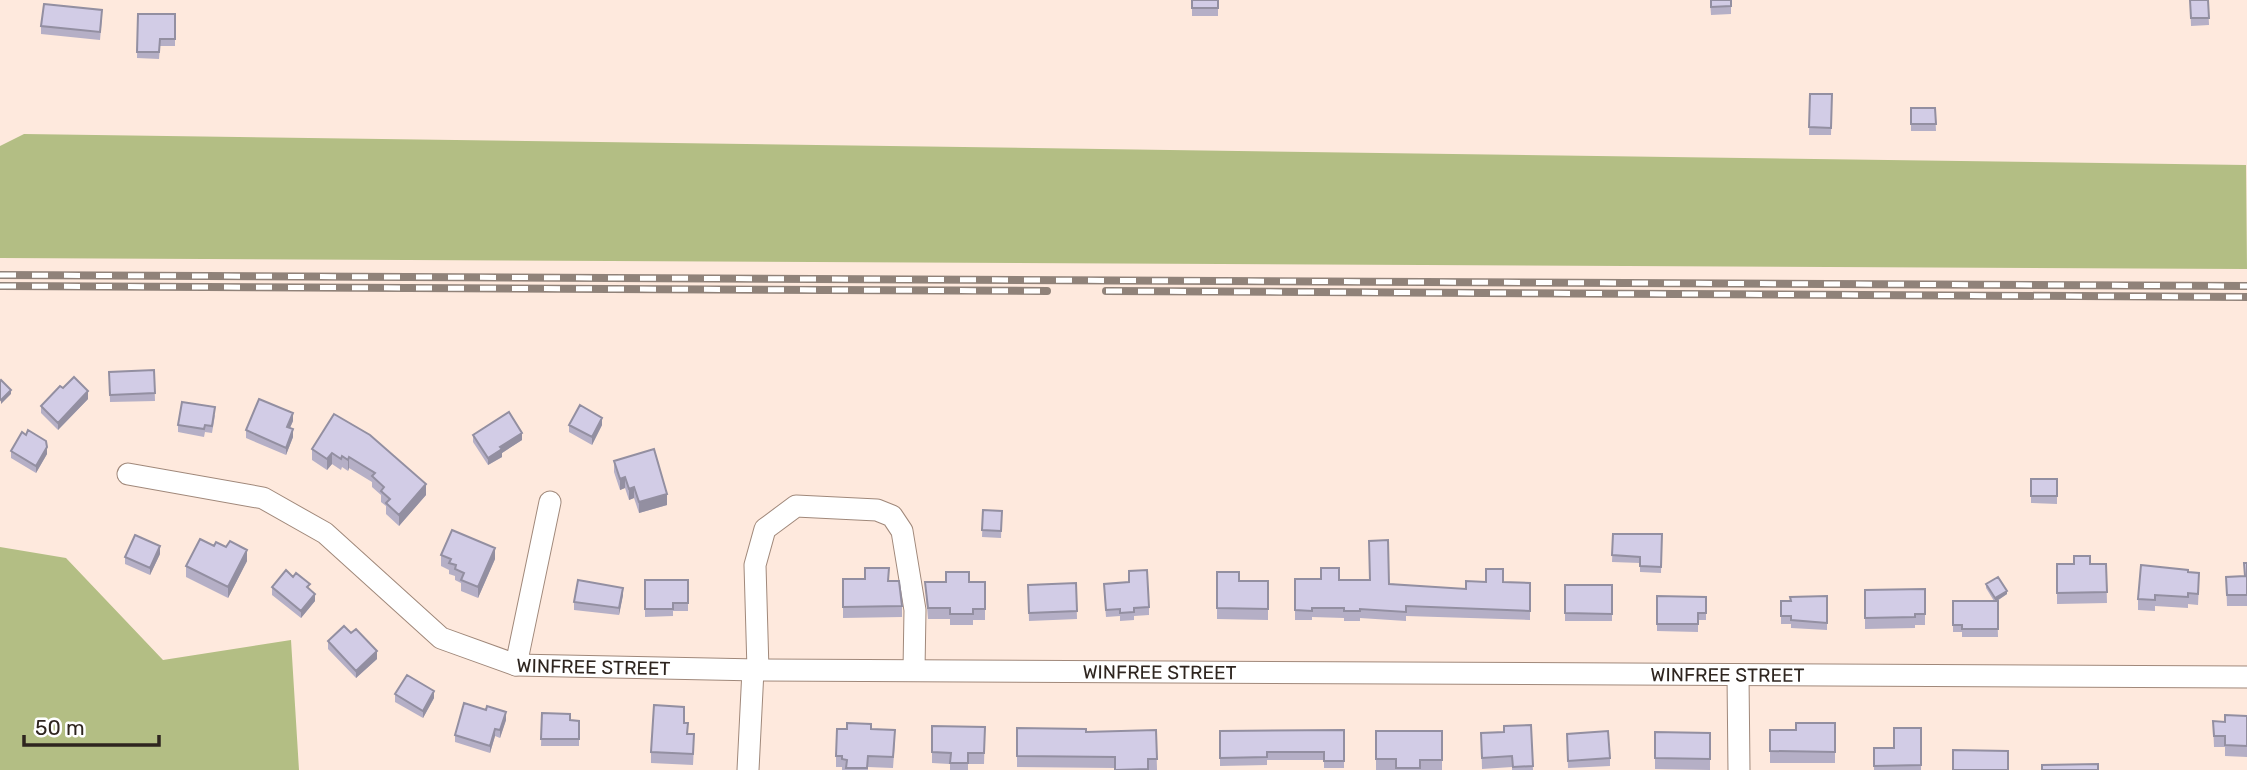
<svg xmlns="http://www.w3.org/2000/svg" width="2247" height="770" font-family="Rubik,sans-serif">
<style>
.forest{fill:#b3be84}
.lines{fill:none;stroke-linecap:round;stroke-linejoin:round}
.minor-casing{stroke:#a0887a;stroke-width:23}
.minor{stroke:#fff;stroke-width:21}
.rail-casing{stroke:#908279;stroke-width:8}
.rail{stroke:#fff;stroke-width:5;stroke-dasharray:16;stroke-linecap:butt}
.wall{fill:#b5afc6}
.shaded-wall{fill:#938fa1}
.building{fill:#d2cce6;stroke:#938fa1;stroke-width:2}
.labels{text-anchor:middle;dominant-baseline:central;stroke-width:7;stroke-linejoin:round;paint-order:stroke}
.street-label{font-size:19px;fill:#2e251f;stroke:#fff}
</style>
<rect width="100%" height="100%" fill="#fee9dd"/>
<!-- forest -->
<path class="forest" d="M24 134 2246 165 2247 269 0 258V146Z
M0 547 66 558 163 660 291 640 299 770H0Z"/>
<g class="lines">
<!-- minor casing -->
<g class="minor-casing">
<g id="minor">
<path id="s1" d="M128 474 263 498 325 533 441 638 516 665 758 670 2247 677"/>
<path d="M516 665 550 502"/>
<path d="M758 670 755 565 765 529 796 506 877 510 892 516 902 531 915 610 914 670"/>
<path d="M1738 675 1739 770"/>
<path d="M748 770 753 670"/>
</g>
</g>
<!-- minor -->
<use href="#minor" class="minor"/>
<!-- rail casing -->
<g class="rail-casing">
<path id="rail" d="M0 275 2247 286
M0 286 1047 291
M1106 291 2247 297"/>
</g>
<!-- rail -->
<use href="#rail" class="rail"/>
</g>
<!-- wall -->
<path class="wall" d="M1192 0H1218V16H1192Z
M1710 0H1731V14L1711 15Z
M2190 0H2208L2209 25 2191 26Z
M138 14H175V46H160L159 59 137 58Z
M102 17 100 40 41 34V26Z
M1810 94H1832L1831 135H1809Z
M1911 108H1935L1936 131H1911Z
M154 370 155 401 110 402 109 372Z
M63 388 88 399 58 430 41 413V406Z
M334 414 426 495 399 526 386 514V506L381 502V495L372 487V482L349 468 348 471 342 467 341 470 332 464 327 470 312 460V449Z
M215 415 212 433 205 432 204 437 178 432V425Z
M293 421 290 428 293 437 286 455 246 438V430Z
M569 425H602L592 445 569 432Z
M473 435 522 440 502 453V457L488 465 473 442Z
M11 451 47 454 36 473 11 458Z
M614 461 667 505 639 513 634 498 629 500 625 488 620 490 614 472Z
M2031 479H2057V504L2031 503Z
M983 510 1002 511 1001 538 982 537Z
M1613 534H1662L1661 573 1640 572V563L1612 562Z
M214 546 247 561 228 598 186 577V566Z
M160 554 150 575 125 564V557Z
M441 555 495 559 478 598 461 591V583L455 580V576L449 574V570L441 566Z
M2247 563V606H2227L2226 577 2244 576Z
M2057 564H2106L2107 603 2057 604Z
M1217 572 1239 581H1268V620L1217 619Z
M2188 572 2199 584 2198 605 2188 604V608L2155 606V611L2138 610V599Z
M843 579 889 581 902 606V617L843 618Z
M1295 579 1339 580 1466 589 1503 582 1530 583V620L1406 616V621L1360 618V621H1344V618L1312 617V620H1295Z
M645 580H688V611H673V616L645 617Z
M925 582H985V620H973V625H950V619H928Z
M1129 582 1149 607V615L1134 616V620L1120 621V616L1106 617 1104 591Z
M1076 583 1077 619 1029 621 1028 585Z
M1986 584 2007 594 1997 601 1998 637H1962V632H1953V601H1994L1986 588Z
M1565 585H1612V621H1565Z
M272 587 310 590 315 601 301 618 272 595Z
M1925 589V625H1915V628L1865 629V590Z
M623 595 619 615 574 610V602Z
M1657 596 1706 597V620H1698V632L1657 631Z
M1827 596V630L1791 628V624H1781V601H1791Z
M351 633 377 659 356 678 328 649V641Z
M395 694 434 698 423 718 395 702Z
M486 710 506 720 500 738 495 736 490 753 455 742V735Z
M542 713 570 720 579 721V746H541Z
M2247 716V757L2225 756V747H2214L2213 721 2225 722Z
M684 723 688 734 694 745 693 765 651 763V752Z
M1835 723V763H1770V730H1796Z
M1531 725 1533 770H1512V767L1482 769 1481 733 1504 732Z
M932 726 985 727 984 764H968V770H950V764L932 763Z
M1017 728 1086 732 1156 730 1157 770H1115V768L1017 767Z
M1921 728V770H1874V748H1894Z
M871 729 895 741 893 768 868 767V770H842V767H836V756Z
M1344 730V768H1324V760H1267V765L1220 766V731Z
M1376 731H1442V770H1376Z
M1655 732 1710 733V770L1655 769Z
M1567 734 1610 758V766L1568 768Z"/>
<!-- shaded-wall -->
<path class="shaded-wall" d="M11 390V394L1 404V400Z
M88 391V399L58 430V423Z
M293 413V421L287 434V427Z
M602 418V425L592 445V437Z
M293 429V437L286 455V448Z
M522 433V440L502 453V457L488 465V458L500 447Z
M47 447V454L36 473V466Z
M332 453V464L327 470V459Z
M349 457V468L348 471V460Z
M625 477V488L620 490V479Z
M426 484V495L399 526V515Z
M634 487V498L629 500V489Z
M667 494V505L639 513V502Z
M160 546V554L150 575V568Z
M495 548V559L478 598V587Z
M247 550V561L228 598V587Z
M623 588V595L619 615V608Z
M2007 591V594L1995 602V598Z
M315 594V601L301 618V611Z
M377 651V659L356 678V671Z
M434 691V698L423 718V711Z
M506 712V720L500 738V730Z
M495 729V736L490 753V746Z"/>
<!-- building -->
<path class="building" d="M1192 0H1218V8H1192Z
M1711 0H1731V6L1711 7Z
M2190 0H2208L2209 18H2191Z
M44 4 102 10 100 32 41 26Z
M138 14H175V39H160L159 52H137Z
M1810 94H1832L1831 128 1809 127Z
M1911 108H1935L1936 124H1911Z
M154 370 155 393 110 395 109 372Z
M74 377 88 391 58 423 41 406 60 386 63 388Z
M1 380 11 390 1 400 0 399V381Z
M259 399 293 413 287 427 293 429 286 448 246 430Z
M182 402 215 407 212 426 205 425 204 429 178 425Z
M580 405 602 418 592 437 569 425Z
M509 412 522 433 500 447 502 449 488 458 473 435Z
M334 414 370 435 426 484 399 515 386 503 390 499 381 491 384 487 372 476 375 473 349 457 348 460 342 456 341 459 332 453 327 459 312 449Z
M28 430 46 441 47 447 36 466 11 451 22 432 26 435Z
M654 449 667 494 639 502 634 487 629 489 625 477 620 479 614 461Z
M2031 479H2057V496H2031Z
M983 510 1002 511 1001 531 982 530Z
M452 530 495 548 478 587 461 580 464 573 455 569 456 565 449 563 451 559 441 555Z
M1613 534H1662L1661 567 1640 566V557L1612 555Z
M135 535 160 546 150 568 125 557Z
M200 539 214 546 216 542 226 547 230 541 247 550 228 587 186 566Z
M1388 540 1389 584 1466 589V581L1486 582V569H1503V582L1530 583V611L1406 606V612L1360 609V611H1344V608H1312V611L1295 610V579H1321V568H1339V580H1370L1369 541Z
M2074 556H2090V564H2106L2107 592 2057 593V564H2074Z
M2244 563H2247V595H2227L2226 577 2245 576Z
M2141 565 2188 570V572L2199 573 2198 594 2188 593V597L2155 595V600L2138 599Z
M865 568H889L888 581H899L902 606 843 607V579H865Z
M286 570 293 577 296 573 310 584 307 587 315 594 301 611 272 587Z
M1147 570 1149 607 1134 608V612L1120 613V609L1106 610 1104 584 1129 582V571Z
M946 572H969V582H985V609H973V614H950V608H928L925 582H946Z
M1217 572H1239V581H1268V609L1217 608Z
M1998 577 2007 591 1995 598 1986 584Z
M578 580 623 588 619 608 574 602Z
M645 580H688V603H673V609H645Z
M1076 583 1077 611 1029 613 1028 585Z
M1565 585H1612V614L1565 613Z
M1925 589V614H1915V617L1865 618V590Z
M1657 596 1706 597V613H1698V624H1657Z
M1827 596V623L1791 620V616H1781V601H1791L1790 597Z
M1953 601H1998V629H1962V625H1953Z
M344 626 351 633 356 629 377 651 356 671 328 641Z
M407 675 434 691 423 711 395 694Z
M464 703 486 710 487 706 506 712 500 730 495 729 490 746 455 735Z
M654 705 684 707V723H688L687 734H694L693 754 651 752Z
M542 713 570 714V720L579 721V739H541Z
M2225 715 2247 716V746L2225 745V736H2214L2213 721 2225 722Z
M847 723 871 724V729L895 730 893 757 868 756 867 768H846L847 760 842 759V756H836L837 729H847Z
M1796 723H1835V752L1770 751V730H1796Z
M1531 725 1533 766 1513 767 1512 756 1482 758 1481 733 1504 732V726Z
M932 726 985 727 984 753H968V763H950L951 753 932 752Z
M1017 728 1086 729V732L1156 730 1157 759H1148V769L1115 770V757L1017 756Z
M1894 728H1921V765L1874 766V748H1894Z
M1344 730V761H1324V752H1267V757L1220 758V731Z
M1376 731H1442V760H1420V768H1396V759H1376Z
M1608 731 1610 758 1568 761 1567 734Z
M1655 732 1710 733V759L1655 758Z
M1953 750 2008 751V770H1953Z
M2098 764V770H2042V765Z"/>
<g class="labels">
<!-- street labels -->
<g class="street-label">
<text stroke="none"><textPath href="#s1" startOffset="522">WINFREE STREET</textPath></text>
<text stroke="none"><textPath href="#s1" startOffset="1088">WINFREE STREET</textPath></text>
<text stroke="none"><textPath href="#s1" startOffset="1656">WINFREE STREET</textPath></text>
</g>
</g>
<!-- scale -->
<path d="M24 735v10h135v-10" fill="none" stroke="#2e251f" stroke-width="3.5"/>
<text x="35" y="735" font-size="21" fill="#2e251f" stroke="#ffffff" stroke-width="5" paint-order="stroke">50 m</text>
</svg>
